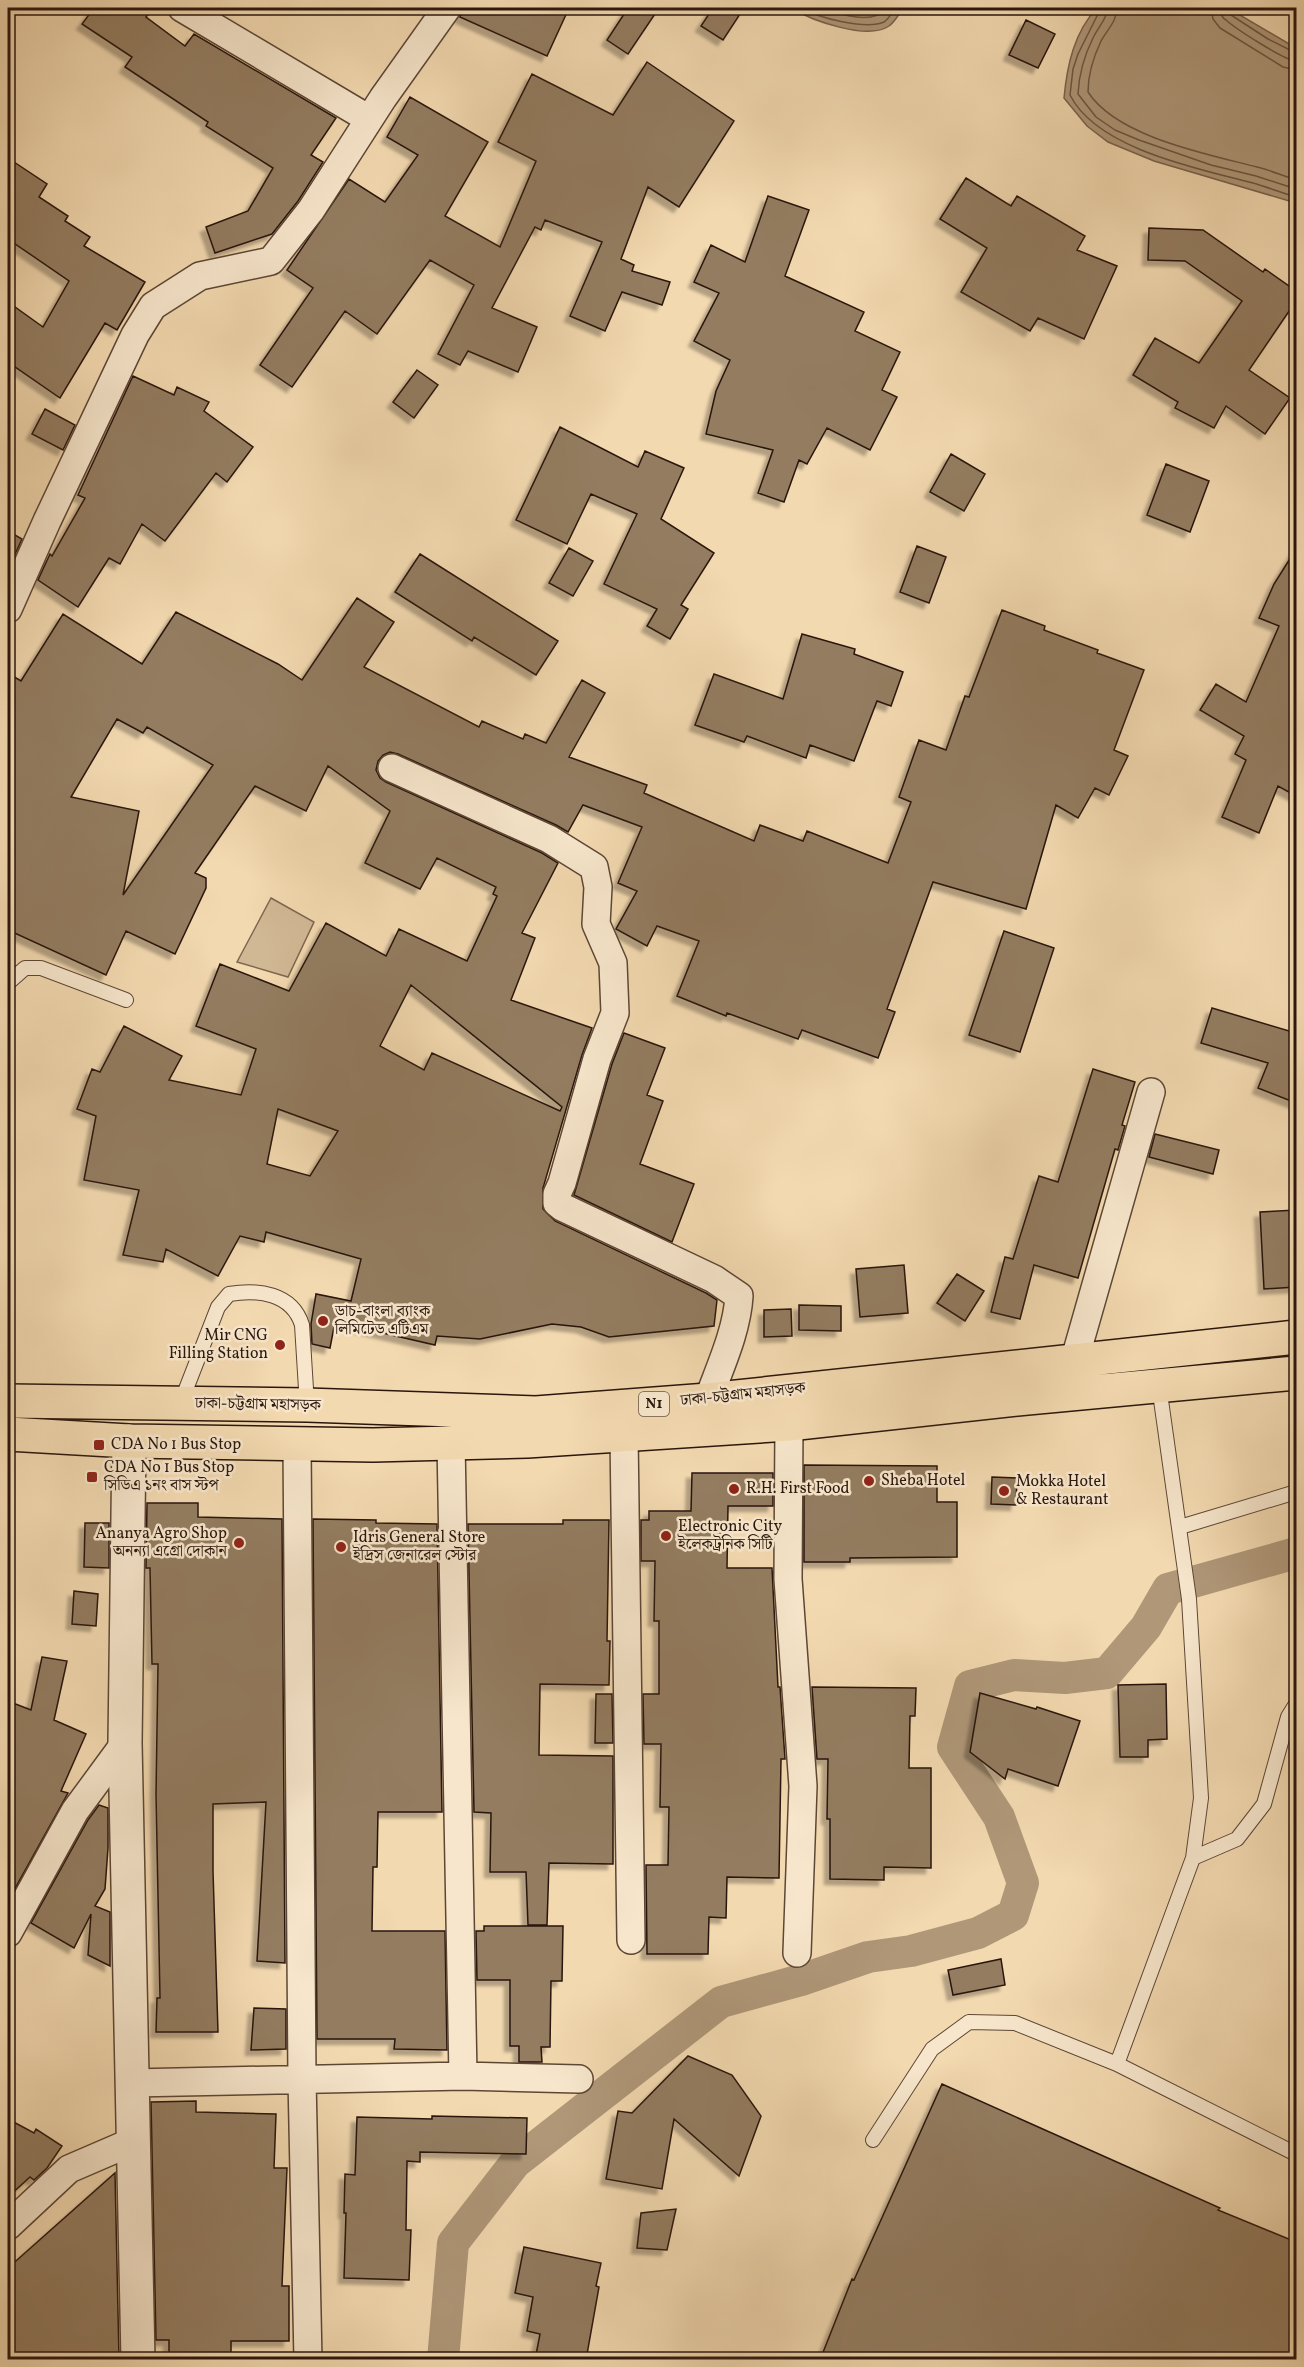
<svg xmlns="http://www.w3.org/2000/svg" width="1304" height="2367" font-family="Vollkorn,'Noto Serif Bengali',serif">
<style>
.green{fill:#d1b894;stroke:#7e6750;stroke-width:1.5}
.water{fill:#af9778;stroke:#7a634d;stroke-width:1.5}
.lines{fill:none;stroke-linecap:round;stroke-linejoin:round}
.shore{stroke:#6c5642;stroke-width:1.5}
.canal{stroke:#af9778;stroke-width:32}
.building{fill:#937b61;stroke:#2a160c;stroke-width:1.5;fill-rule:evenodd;filter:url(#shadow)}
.service-casing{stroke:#5c4735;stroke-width:16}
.minor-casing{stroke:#5c4735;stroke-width:30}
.tertiary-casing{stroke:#5c4735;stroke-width:36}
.trunk-casing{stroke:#2a160c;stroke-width:36}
.service{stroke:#f7e6cc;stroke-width:14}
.minor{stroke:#f7e6cc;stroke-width:27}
.tertiary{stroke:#f7e6cc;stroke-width:33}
.trunk{stroke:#f3d9b0;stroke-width:33}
.poi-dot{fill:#8f2418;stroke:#f7e6cc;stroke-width:2}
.labels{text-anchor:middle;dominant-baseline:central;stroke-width:5;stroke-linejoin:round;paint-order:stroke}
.shield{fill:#f7e6cc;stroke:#685446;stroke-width:1.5}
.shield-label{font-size:15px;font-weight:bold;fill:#2a160c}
.poi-label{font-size:16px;fill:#2a160c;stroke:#f7e6cc;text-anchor:start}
.street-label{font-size:16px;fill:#2a160c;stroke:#f7e6cc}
</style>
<defs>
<filter id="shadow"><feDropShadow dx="-5.5" dy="5.5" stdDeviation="1.5" flood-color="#0004"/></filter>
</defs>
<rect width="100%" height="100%" fill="#f3d9b0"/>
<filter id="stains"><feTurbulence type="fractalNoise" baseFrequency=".00333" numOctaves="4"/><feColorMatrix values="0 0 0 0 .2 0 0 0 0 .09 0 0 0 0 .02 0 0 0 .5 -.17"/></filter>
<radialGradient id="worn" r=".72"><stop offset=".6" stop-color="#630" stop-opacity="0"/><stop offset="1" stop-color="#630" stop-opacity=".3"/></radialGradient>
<!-- green -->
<path class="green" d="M271 898 314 922 288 977 237 962Z"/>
<!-- water -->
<path class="water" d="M791 8H790H904C899 13 895 22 889 26 867 41 811 20 791 8Z
M1097 8H1228L1296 48V203L1154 161 1108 142 1087 126 1064 98C1067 66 1074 32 1097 8Z"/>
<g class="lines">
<!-- shore -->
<path class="shore" d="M802 8C818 18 866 30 884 22 889 19 892 12 896 8
M821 8C839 14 873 26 887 8
M1101 8 1078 54 1073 69 1070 95C1097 149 1199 169 1253 183 1267 187 1282 193 1296 197
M1108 8C1107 19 1098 27 1093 38 1084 56 1079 74 1078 94L1096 117 1115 130 1139 140 1211 165 1256 176 1296 189
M1117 8C1117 21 1107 30 1101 41 1093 58 1088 74 1088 92 1117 137 1207 154 1257 167 1270 170 1283 176 1296 180
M1211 8 1213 19 1220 28 1283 67 1296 70
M1220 8C1221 13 1221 17 1226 20 1236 29 1284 60 1296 61
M1228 8 1231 15 1268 39 1296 53"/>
<!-- canal -->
<path class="canal" d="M443 2360 453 2243 515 2163 721 2002 801 1980 868 1957 911 1951 978 1933 1013 1915 1023 1883 999 1817 953 1747 970 1686 1014 1675 1065 1678 1107 1673 1146 1627 1168 1589 1296 1553"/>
</g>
<!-- building -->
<path class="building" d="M94 8H153L146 17 185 46 194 34 336 118 311 155 323 162 298 201 272 234 215 253 206 227 248 211 273 168 206 126 208 122 125 67 132 57 82 24Z
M462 8H569L547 56 460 17Z
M628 8H659L628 54 607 40Z
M713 8H744L723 40 701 26Z
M1026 20 1055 34 1038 68 1009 55Z
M647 62 734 121 679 207 648 187 621 259 634 265 632 271 670 282 662 305 622 292 605 331 570 316 602 242 545 220 541 230 535 227 492 308 537 327 518 372 468 351 460 365 438 354 474 285 430 260 377 334 345 311 292 387 260 365 313 288 287 270 349 179 385 202 418 155 387 137 410 97 488 142 445 216 500 247 536 161 498 142 532 74 613 115Z
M8 158 47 184 39 197 68 216 65 221 90 237 84 246 145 282 117 330 105 323 60 398 8 362V302L43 327 69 281 8 239Z
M966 178 1011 206 1017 196 1085 236 1077 250 1117 266 1084 339 1038 318 1030 331 961 292 987 248 940 219Z
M768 196 809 210 785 276 864 312 855 331 900 352 882 390 897 397 870 450 827 428 807 464 799 460 784 502 758 493 773 450 706 434 716 391 730 360 694 341 719 293 694 282 711 245 745 262Z
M1149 228 1203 230 1263 272 1265 269 1296 291V301L1249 370 1290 398 1265 434 1226 406 1214 428 1175 408 1178 402 1133 375 1155 338 1199 363 1242 301 1185 261 1148 260Z
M417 370 438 385 414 418 393 402Z
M133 376 174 395 177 387 209 402 204 411 253 447 227 482 216 473 165 541 142 524 120 564 109 558 78 607 38 580 50 554 52 556 85 498 78 495Z
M45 409 75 425 63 450 32 434Z
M560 427 638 467 645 451 684 468 661 519 714 553 681 605 688 609 670 639 647 626 657 609 604 584 637 514 591 494 567 544 516 520Z
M951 454 985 474 964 511 930 492Z
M1166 464 1209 481 1190 532 1147 515Z
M8 531 22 539 11 563 8 560Z
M917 546 946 557 929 603 900 592Z
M569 548 593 561 573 596 549 583Z
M1296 549V796L1278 786 1259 833 1222 817 1246 760 1235 754 1244 736 1200 710 1216 684 1246 702 1279 626 1259 618 1274 584Z
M420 554 558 641 536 675 474 637 472 641 395 592Z
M357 598 394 622 364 667 479 727 482 721 523 739 525 734 546 743 582 680 605 693 569 757 647 785 644 793 754 841 760 825 803 841 807 831 888 863 911 802 899 797 919 740 946 750 965 696 969 697 1002 610 1045 626 1044 630 1098 650 1097 653 1144 670 1114 750 1128 756 1109 795 1095 788 1078 818 1056 805 1026 909 933 882 887 1009 895 1012 878 1058 802 1030 798 1039 727 1013 726 1016 677 996 699 941 657 926 647 946 616 929 637 891 618 883 642 827 583 805 568 832 556 825 398 754 390 752 383 755 378 761 376 770 380 778 386 782 542 853 558 863 522 933 535 938 511 1000 592 1028 582 1055 543 1188V1209L555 1221 706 1293 717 1300 714 1326 609 1337 581 1327 552 1324 480 1339 437 1336 435 1345 335 1322 330 1348 312 1344 311 1324 316 1294 351 1301 361 1259 266 1232 264 1242 240 1236 218 1276 166 1249 163 1262 123 1255 139 1190 84 1180 96 1116 77 1109 92 1069 100 1072 124 1026 182 1056 169 1080 241 1095 256 1049 196 1026 220 964 289 991 326 923 386 956 399 929 467 961 497 896 493 894 496 887 437 858 420 889 365 863 390 811 328 766 306 811 255 786 195 873 206 878V888L175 954 126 931 106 975 8 930V673L21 681 63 614 142 664 176 612 278 664 302 680ZM117 719 143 733 147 727 213 765 123 895 139 811 71 797ZM411 985 562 1107 560 1111 432 1053 424 1070 380 1046ZM278 1109 338 1131 310 1176 267 1164Z
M802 634 855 649 854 654 903 672 891 706 877 701 854 761 810 745 806 758 747 736 744 742 695 725 714 674 783 699Z
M1004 931 1054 948 1020 1052 969 1035Z
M1212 1008 1296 1033V1103L1258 1088 1268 1063 1201 1043Z
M624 1033 665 1048 647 1095 663 1101 640 1164 694 1184 672 1242 574 1195 612 1064Z
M1093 1069 1135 1082 1122 1125 1125 1126 1118 1150 1115 1149 1078 1278 1034 1265 1020 1319 991 1312 1005 1257 1013 1259 1039 1176 1058 1182Z
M1155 1134 1219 1150 1213 1174 1149 1157Z
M1296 1210V1287L1264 1289 1260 1212Z
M904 1265 908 1313 860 1317 856 1269Z
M957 1274 984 1291 965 1321 937 1303Z
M799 1305 841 1306V1331L799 1330Z
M791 1309 792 1336 764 1337V1310Z
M804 1465 937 1466V1502H957V1557L850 1558V1562H804Z
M692 1473H773V1506H728L727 1568H772L778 1687H780L785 1759H781L779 1878 727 1877 726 1918 709 1917 708 1954H647L646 1865H668L669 1807H660L661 1744H644L643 1694H659V1621H654L655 1561H641V1520H649V1511H691Z
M992 1477 1017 1478 1016 1505 991 1504Z
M147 1503H198V1517L282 1519 285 1963 257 1961 266 1802 213 1804V1871L218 2032H156L157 1998H160L156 1794 158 1664H152L150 1568H146Z
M313 1519 376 1520V1523L437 1524 442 1812H378L377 1867H373L372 1931H445L447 2050 394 2049 395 2039H317Z
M563 1520H609L607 1641H610L609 1685 540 1684 539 1755 613 1756V1864L549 1863 547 1925H528L526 1872H490L491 1813 474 1812 468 1524H563Z
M85 1523H109V1568L84 1567Z
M74 1591 98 1594 96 1626 72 1624Z
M42 1657 67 1661 54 1720 86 1734 61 1791 68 1793 8 1901V1717L13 1703 31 1710Z
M1166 1684 1167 1739 1148 1740V1757H1120L1118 1685Z
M812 1687 916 1688 915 1716H910L909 1768H931V1868L884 1867V1880L830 1879V1819H827L828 1759H817Z
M980 1693 1036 1709 1037 1707 1080 1721 1058 1786 1008 1769 1005 1779 970 1752Z
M596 1694H612L613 1743H595Z
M99 1805 108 1808V1848L105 1889 95 1906 110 1912V1966L88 1955 91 1914 74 1948 31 1923 88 1820Z
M484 1926H563L562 1981H551L550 2047H541L542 2062H519V2046H510V1980H477L476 1931H484Z
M1001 1959 1005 1985 953 1995 948 1970Z
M254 2008 286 2009V2049L251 2050Z
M688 2056 732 2075 761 2116 739 2176 674 2119 662 2189 606 2179 618 2111 632 2113Z
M942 2084 1220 2208 1218 2210 1296 2242V2360H820L852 2279 854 2280Z
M196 2101V2112L276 2114 274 2168H287L282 2286H289V2341H231V2360H169V2340H156L151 2102Z
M432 2116 527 2118 526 2154 420 2152V2162L407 2161 406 2230H411L409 2280 344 2278 346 2213H344L345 2174 355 2175 357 2117 432 2119Z
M8 2119 34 2133 36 2129 62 2146 47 2168 34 2180 30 2177 8 2197Z
M115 2173 119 2359H8V2268Z
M676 2209 667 2250 637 2248 641 2213Z
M524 2247 601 2263 596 2286 599 2287 586 2360H535L540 2334 527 2331 533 2297 515 2293Z"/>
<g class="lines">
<!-- service casing -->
<g class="service-casing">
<path id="service" d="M8 983 25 968H41L126 1000
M1159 1386 1189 1599 1201 1798 1193 1858
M181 1402 218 1307 229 1294C258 1289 292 1293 302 1325L307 1405
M1180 1527 1296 1492
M1117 2064 1193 1858 1237 1839 1264 1804 1288 1717 1296 1704
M873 2140 932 2049 969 2022 1015 2023 1117 2064 1296 2154"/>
</g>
<!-- minor casing -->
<g class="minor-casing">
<path id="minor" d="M182 8 369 119
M8 609 47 521 135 335 153 306 200 276 271 261 311 210 383 98 447 8
M392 768 549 839 594 867 598 887 596 924 613 963 615 1013 597 1059 562 1183 557 1194V1203L562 1207 714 1279 739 1296C737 1331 720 1367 708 1400
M1074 1362 1151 1092
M789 1424 788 1579 803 1786 797 1953
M624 1435 631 1940
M451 1443 463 2076
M297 1444 302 2079 308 2360
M8 1933 75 1811 125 1743
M132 2083 463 2076 579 2079
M8 2226 69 2169 134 2141"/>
</g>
<!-- tertiary casing -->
<g class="tertiary-casing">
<path id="tertiary" d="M129 1441 125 1743 138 2360"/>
</g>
<!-- trunk casing -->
<g class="trunk-casing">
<path id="trunk" d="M8 1401 307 1405 536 1413 708 1400 1296 1337
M8 1434 129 1441 373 1445 527 1441 789 1424 1027 1398 1296 1373"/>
</g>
<!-- service -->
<use href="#service" class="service"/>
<!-- minor -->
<use href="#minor" class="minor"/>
<!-- tertiary -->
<use href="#tertiary" class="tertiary"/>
<!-- trunk -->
<use href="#trunk" class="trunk"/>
</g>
<!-- markers -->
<g class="poi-dot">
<circle cx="323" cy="1321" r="6"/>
<circle cx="280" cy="1345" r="6"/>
<rect x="93" y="1439" width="12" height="12" rx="3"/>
<rect x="86" y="1471" width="12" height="12" rx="3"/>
<circle cx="869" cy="1481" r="6"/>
<circle cx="734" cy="1489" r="6"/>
<circle cx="1004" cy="1491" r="6"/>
<circle cx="666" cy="1536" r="6"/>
<circle cx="239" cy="1543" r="6"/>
<circle cx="341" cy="1547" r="6"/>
</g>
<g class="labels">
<!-- shield labels -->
<rect class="shield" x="639" y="1392" width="30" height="24" rx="4.5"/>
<g class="shield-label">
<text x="654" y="1404">N1</text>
</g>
<!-- poi labels -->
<g class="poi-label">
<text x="335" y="1312">ডাচ-বাংলা ব্যাংক<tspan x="335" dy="18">লিমিটেড এটিএম</tspan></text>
<text x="268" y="1336" text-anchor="end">Mir CNG<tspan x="268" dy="18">Filling Station</tspan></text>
<text x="111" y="1445">CDA No 1 Bus Stop</text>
<text x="104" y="1468">CDA No 1 Bus Stop<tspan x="104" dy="18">সিডিএ ১নং বাস স্টপ</tspan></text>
<text x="881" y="1481">Sheba Hotel</text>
<text x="1016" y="1482">Mokka Hotel<tspan x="1016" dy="18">&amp; Restaurant</tspan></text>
<text x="746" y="1489">R.H. First Food</text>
<text x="678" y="1527">Electronic City<tspan x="678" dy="18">ইলেকট্রনিক সিটি</tspan></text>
<text x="227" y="1534" text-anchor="end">Ananya Agro Shop<tspan x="227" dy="18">অনন্যা এগ্রো দোকান</tspan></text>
<text x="353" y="1538">Idris General Store<tspan x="353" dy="18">ইদ্রিস জেনারেল স্টোর</tspan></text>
</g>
<!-- street labels -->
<g class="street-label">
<text transform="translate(743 1395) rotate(-6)">ঢাকা-চট্টগ্রাম মহাসড়ক</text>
<text transform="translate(258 1405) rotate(1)">ঢাকা-চট্টগ্রাম মহাসড়ক</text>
</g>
</g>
<!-- margin -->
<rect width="1304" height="2367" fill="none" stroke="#f3d9b0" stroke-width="30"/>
<rect x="9" y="9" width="1286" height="2349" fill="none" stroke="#2a160c" stroke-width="3"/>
<rect x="15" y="15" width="1274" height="2337" fill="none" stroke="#2a160c" stroke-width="1.5"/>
<rect width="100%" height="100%" filter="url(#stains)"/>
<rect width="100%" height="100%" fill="url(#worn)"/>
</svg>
